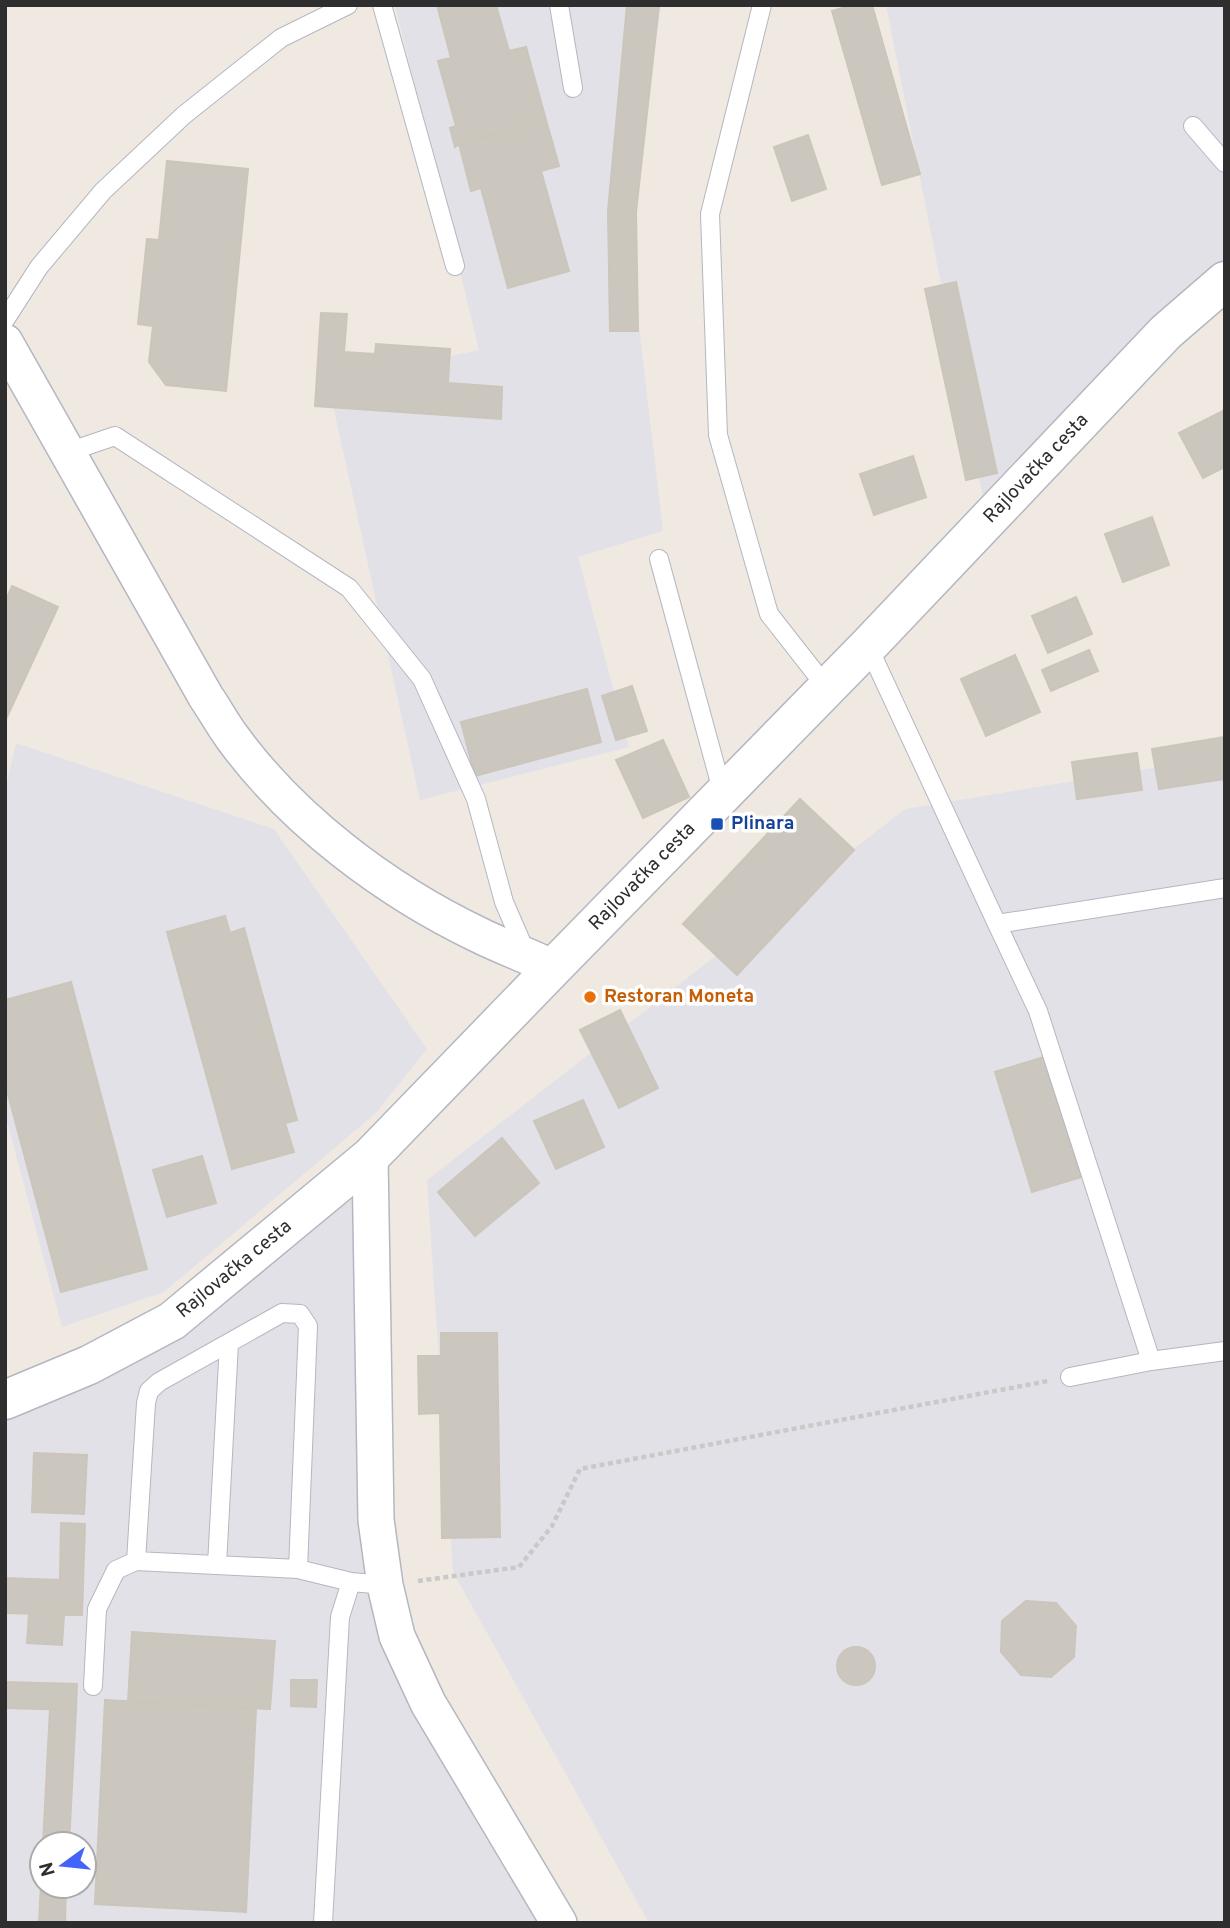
<svg xmlns="http://www.w3.org/2000/svg" width="1230" height="1928" font-family="Overpass,sans-serif">
<style>
.industrial{fill:#e3e1e8;fill-rule:evenodd}
.building{fill:#cbc7bf;stroke:#cbc5ba;stroke-width:2}
.lines{fill:none;stroke-linecap:round;stroke-linejoin:round}
.lane-casing{stroke:#b4b7c1;stroke-width:20}
.street-casing{stroke:#b4b7c1;stroke-width:38}
.secondary-casing{stroke:#b4b7c1;stroke-width:41}
.path{stroke:#c9c9c9;stroke-width:4.5;stroke-dasharray:5 3.5;stroke-linecap:butt}
.lane{stroke:#fff;stroke-width:18}
.street{stroke:#fff;stroke-width:35}
.secondary{stroke:#fff;stroke-width:38}
.transit-dot{fill:#1a4fb4;stroke:#fff;stroke-width:2.5}
.food-dot{fill:#e8710a;stroke:#fff;stroke-width:2.5}
.labels{text-anchor:middle;dominant-baseline:central;stroke-width:7;stroke-linejoin:round;paint-order:stroke}
.street-label{font-size:19px;fill:#2e2e2e;stroke:#fff}
.transit-label{font-size:19px;font-weight:bold;fill:#164399;stroke:#fff;text-anchor:start}
.food-label{font-size:19px;font-weight:bold;fill:#c56008;stroke:#fff;text-anchor:start}
</style>
<rect width="100%" height="100%" fill="#efe9e1"/>
<!-- industrial -->
<path class="industrial" d="M395 5H661L629 241 663 531 578 557 629 747 420 800 328 383 479 350Z
M886 5H1225V290L989 528Z
M16 743 274 829 427 1049 375 1114 164 1292 62 1327 5 1114V791Z
M1225 756V1923H649L453 1572 427 1180 905 809Z
M370 1157 385 1585 559 1923H5V1400L89 1365ZM42 1844H84V1886H42Z"/>
<!-- building -->
<path class="building" d="M437 5H496L509 51 526 47 546 120 459 144 455 147 450 128 456 126 438 61 451 58Z
M627 5H659L636 212 638 331H610L608 211Z
M853 5H872L920 174 882 185 832 11Z
M546 120 559 166 541 171 569 271 508 288 481 188 471 191 459 144Z
M808 135 826 189 792 201 774 147Z
M167 161 248 169 226 391 166 385 149 362 153 326 138 324 147 239 159 240Z
M956 282 997 473 966 480 925 289Z
M321 313 347 314 344 352 375 354 376 344 450 349 448 383 502 387 501 419 315 406Z
M1223 411 1225 414V467L1203 478 1179 433Z
M913 456 926 497 874 515 860 474Z
M1152 517 1169 565 1123 582 1105 534Z
M12 586 58 607 5 721V602Z
M1076 597 1092 634 1048 653 1032 616Z
M1089 650 1098 671 1051 691 1042 670Z
M1015 655 1040 712 986 736 961 679Z
M632 686 647 731 616 740 602 696Z
M587 689 601 742 475 776 461 722Z
M1225 737V779L1159 789 1152 749Z
M663 740 689 797 643 818 616 760Z
M1137 753 1142 790 1077 799 1072 762Z
M800 799 854 850 737 975 683 924Z
M225 916 230 933 244 928 297 1120 285 1123 294 1152 232 1169 167 932Z
M71 982 147 1269 61 1292 5 1083V1000Z
M620 1010 658 1088 619 1108 580 1030Z
M1044 1057 1081 1177 1032 1192 995 1072Z
M583 1100 604 1147 556 1169 534 1121Z
M502 1138 539 1183 475 1236 438 1192Z
M202 1156 216 1203 167 1217 153 1170Z
M441 1333H497L500 1537 442 1538 440 1413 419 1414 418 1356H441Z
M34 1453 87 1455 84 1514 32 1512Z
M61 1523 85 1524 82 1615 5 1613V1578L60 1580Z
M1026 1601 1056 1603 1076 1626 1074 1657 1051 1677 1021 1675 1001 1652 1002 1621Z
M29 1613 64 1615 62 1645 27 1643Z
M132 1632 275 1641 270 1709 128 1702Z
M837 1666a19 19 0 1 1 38 0a19 19 0 1 1-38 0Z
M291 1680H317L316 1707 291 1706Z
M5 1682 77 1684 76 1710 5 1708Z
M105 1700 256 1708 246 1912 95 1904Z
M50 1709 76 1710 69 1844H43Z
M42 1864V1886H66L65 1923H39Z"/>
<g class="lines">
<!-- lane casing -->
<g class="lane-casing">
<path id="lane" d="M382 5 455 266
M559 5 573 88
M762 5 710 214 718 435 769 614 827 688
M1193 126 1225 163
M5 320 39 267 103 191 184 115 281 38 348 5
M68 452 115 436 349 588 422 679 476 799 504 902 527 955
M659 559 723 794
M868 646 997 924 1225 888
M997 924 1038 1011 1151 1361
M1070 1377 1151 1361 1225 1351
M136 1561 146 1403 149 1391 159 1382 282 1313 300 1314 308 1326 298 1569
M217 1565 229 1343
M93 1686 97 1609 116 1570 136 1561 298 1569 351 1582 385 1585
M323 1923 340 1617 351 1582"/>
</g>
<!-- street casing -->
<g class="street-casing">
<path id="street" d="M5 342 206 697C215 710 223 725 232 737 293 821 387 891 479 935 503 947 529 956 553 968
M370 1157 376 1520 385 1585 397 1636 428 1703 559 1923"/>
</g>
<!-- secondary casing -->
<g class="secondary-casing">
<g id="secondary">
<path id="s1" d="M5 1400 89 1365 172 1321 370 1157 553 968 868 646 1166 332 1225 281"/>
</g>
</g>
<!-- path -->
<path class="path" d="M418 1581 519 1567 552 1526 580 1469 1048 1381"/>
<!-- lane -->
<use href="#lane" class="lane"/>
<!-- street -->
<use href="#street" class="street"/>
<!-- secondary -->
<use href="#secondary" class="secondary"/>
</g>
<!-- markers -->
<rect class="transit-dot" x="710" y="817" width="14" height="14" rx="3.5"/>
<circle class="food-dot" cx="590" cy="997" r="7"/>
<g class="labels">
<!-- street labels -->
<g class="street-label">
<text stroke="none"><textPath href="#s1" startOffset="1400">Rajlovačka cesta</textPath></text>
<text stroke="none"><textPath href="#s1" startOffset="833">Rajlovačka cesta</textPath></text>
<text stroke="none"><textPath href="#s1" startOffset="266">Rajlovačka cesta</textPath></text>
</g>
<!-- transit labels -->
<g class="transit-label">
<text x="731" y="824">Plinara</text>
</g>
<!-- food labels -->
<g class="food-label">
<text x="604" y="997">Restoran Moneta</text>
</g>
</g>
<!-- border -->
<rect width="1230" height="1928" fill="none" stroke="#2e2e2e" stroke-width="14"/>
<!-- north arrow -->
<g transform="translate(63 1865) rotate(255)"><circle r="33" fill="#ffffff" stroke="#ababab" stroke-width="2"/>
<path d="M0-5L12 26L0 18L-12 26Z" fill="#4264fb"/>
<text y="-10" font-size="19" font-weight="bold" text-anchor="middle" fill="#2e2e2e">N</text>
</g>
</svg>
